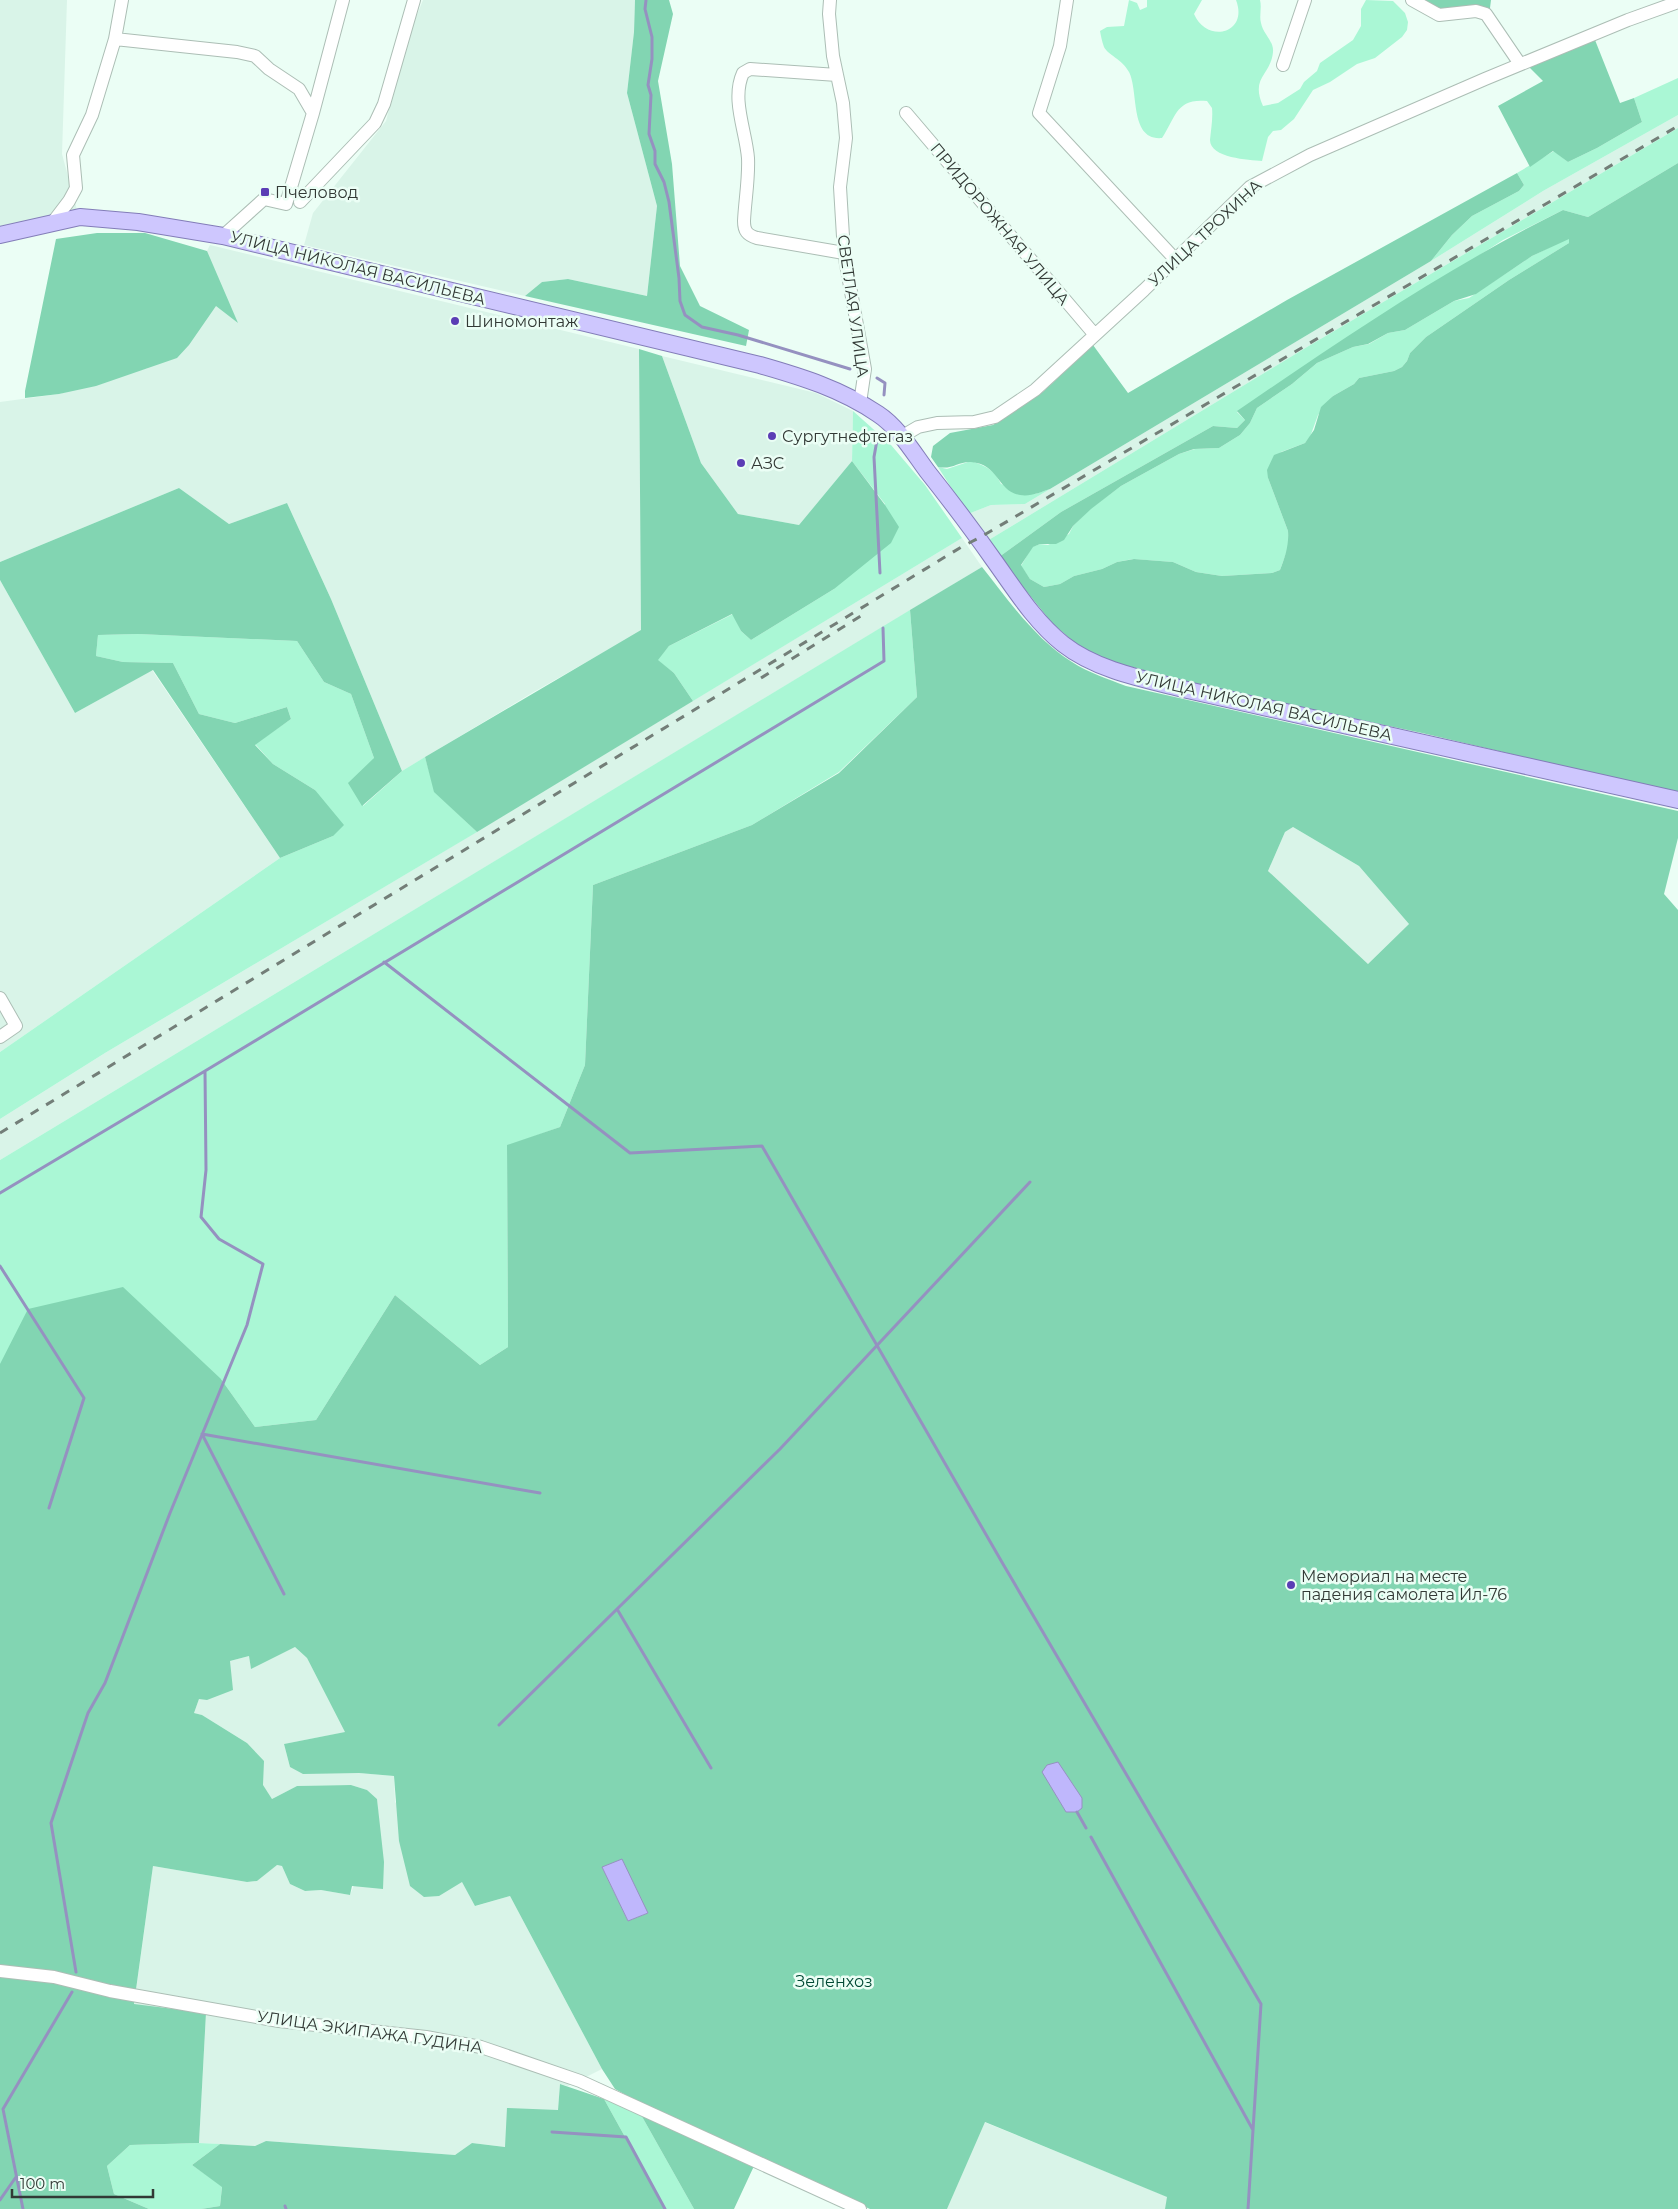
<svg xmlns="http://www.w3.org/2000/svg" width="1678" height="2209" font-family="Montserrat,sans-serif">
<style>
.built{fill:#d9f4e8}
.green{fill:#aaf7d5}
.forest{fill:#82d5b2;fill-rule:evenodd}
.water{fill:#bfb7fc;stroke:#9591c0}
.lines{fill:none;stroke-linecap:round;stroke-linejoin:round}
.stream{stroke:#9591c0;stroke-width:3}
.minor-casing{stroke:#acbeb5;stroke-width:14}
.major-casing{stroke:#837db8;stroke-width:18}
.minor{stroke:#fff;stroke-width:12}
.major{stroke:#cec7fe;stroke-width:16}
.rail{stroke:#737e78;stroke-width:3;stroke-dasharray:9 9;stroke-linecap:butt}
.poi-dot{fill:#5b3db5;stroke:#ebfef5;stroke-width:2}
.labels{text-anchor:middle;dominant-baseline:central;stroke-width:5;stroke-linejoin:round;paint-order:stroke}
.poi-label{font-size:16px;fill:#323935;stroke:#ebfef5;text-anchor:start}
.street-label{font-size:16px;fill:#323935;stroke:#ebfef5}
.park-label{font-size:16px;fill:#004934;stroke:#ebfef5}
</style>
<rect width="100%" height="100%" fill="#ebfef5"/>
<!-- built -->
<path class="built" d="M0 0H67L62 154 77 210 0 226Z
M423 0H635L634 32 627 93 657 206 647 296 568 279 542 282 525 296 304 245 313 213 386 121 408 37Z
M1678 115V128L1307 347 987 541 968 514 991 505 1025 504 1431 261 1543 191Z
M210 245 639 349 641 631 532 693 402 771 331 599 287 503 229 524 179 488 0 562V402L59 394 148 368Z
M662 356 816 393 853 411 852 461 799 525 738 514 701 463Z
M962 538 982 567 0 1160V1119L105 1053 448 849Z
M0 580 75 713 152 670 280 858 0 1052Z
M1293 827 1359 866 1409 924 1368 964 1268 871 1285 832Z
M295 1647 307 1658 346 1732 284 1744 290 1767 394 1776 395 1802 462 1881 476 1906 510 1896 602 2069 568 2086 560 2084 558 2110 506 2147 472 2143 455 2155 266 2141 255 2146 199 2143 206 2014 134 2005 153 1866 247 1882 257 1881 276 1865 282 1866 290 1884 305 1891 321 1890 350 1895 379 1823 377 1799 367 1790 351 1785 297 1786 272 1799 263 1786 247 1743 202 1715 194 1713 199 1699 230 1661 249 1656 251 1668Z
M984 2122 1168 2197 1165 2209H947Z"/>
<!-- green -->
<path class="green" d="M1129 0 1137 3 1140 10 1147 7V0H1202L1194 14C1207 44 1249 34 1236 0H1260C1262 8 1259 16 1261 23 1263 34 1274 41 1273 52 1271 75 1250 77 1263 106L1278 103 1300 89 1304 82 1317 71 1320 63 1353 40 1361 26V9L1366 0 1393 1 1405 13 1408 22 1407 30 1402 37 1375 58 1357 64 1330 82 1313 90 1294 119 1281 130 1273 131 1268 137 1262 161C1249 160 1210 158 1210 140 1211 129 1213 119 1212 108L1207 101C1176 98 1176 117 1162 138 1129 141 1139 91 1129 72 1122 59 1108 55 1104 47 1102 42 1101 36 1100 31L1107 27 1124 26Z
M1678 78V115L1543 191 1431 261 1452 235 1472 216 1519 191 1524 185 1517 173 1554 151 1568 162 1597 148 1642 122 1634 98Z
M1678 128V163L1588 217 1563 210 1503 240 1237 412 1245 420 1237 428 1213 426 1061 512 999 557 987 541 1307 347Z
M1569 238V243L1509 280 1426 337 1410 353 1407 361 1402 367 1394 371 1359 378 1354 384 1333 396 1318 415 1310 437 1305 443 1281 452 1268 478 1288 531V548L1280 570 1272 573 1222 576 1196 572 1173 562 1133 559 1117 562 1102 569 1074 576 1060 584 1044 587 1030 579 1021 566 1032 547 1040 544 1048 545 1069 534 1073 526 1090 509 1121 486 1179 454 1195 449 1219 448 1240 435 1250 423 1257 408 1292 384 1317 363 1353 347 1369 344 1388 333 1405 330 1454 301 1469 298 1532 256Z
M853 411 891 445 925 485 962 538 693 701 674 673 657 660 669 646 733 614 741 631 751 640 834 589 885 504 852 461Z
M971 461C985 466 994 469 1001 484L1035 494 1050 489 1025 504 991 505 968 514 938 467 947 469Z
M910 610 917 697 839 772 752 825 593 885 585 1065 560 1127 507 1146 508 1347 480 1365 395 1295 316 1420 255 1427 221 1379 0 1364V1160Z
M138 634 297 641 324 682 351 694 374 758 363 806 402 771 425 757 435 792 477 832 105 1053 0 1119V1052L280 858 333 836 315 790 273 764 255 744 291 719 287 707 235 723 199 714 173 663 123 662 96 656 98 635Z
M604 2099 640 2113 694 2209H665Z
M199 2143 220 2144 192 2165 222 2186 220 2206 201 2209H149L114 2194 107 2166 130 2145Z"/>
<!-- forest -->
<path class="forest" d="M635 0H669L673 14 658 81 672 164 680 266 700 306 749 330 746 346 525 296 542 282 568 279 647 296 657 206 627 93 634 32Z
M1422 0H1491L1490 8 1446 12Z
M1595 40 1620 103 1634 98 1642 122 1597 148 1568 162 1553 151 1530 167 1498 106 1543 81 1524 62Z
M1678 163V793L1422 733 1233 693 1120 664 1098 656 1074 642 1052 623 999 557 1061 512 1213 426 1237 428 1245 420 1237 411C1342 339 1448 267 1563 210L1588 217ZM1569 239V243L1509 280 1426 337 1410 353 1407 361 1402 367 1394 371 1359 378 1354 384 1333 396 1321 407 1314 430 1305 443 1274 455 1267 470 1268 478 1288 531C1289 546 1285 557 1280 570L1272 573 1222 576 1196 572 1173 562 1134 559 1117 562 1102 569 1074 576 1060 584 1044 587 1030 579 1021 565 1033 547 1040 544H1056L1064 540 1073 526 1091 509 1121 486 1179 454 1194 449 1219 448 1240 435 1250 423 1257 408 1292 384 1317 363 1353 347 1368 344 1388 333 1405 330 1454 301 1476 294 1532 256Z
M1517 173 1524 185 1519 191 1472 216 1452 235 1431 261 1050 489C1041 492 1030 497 1020 495 998 492 999 464 971 462 959 461 952 470 938 467L931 457 933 446 950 433 993 425 1044 391 1093 345 1128 393 1287 300Z
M97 233H145L207 251 238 323 216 306 189 345 177 358 96 386 59 394 25 398V391L56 239Z
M639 349 662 356 701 463 738 514 799 525 852 461 885 505 899 527 891 543 834 589 751 640 741 631 732 614 669 646 658 660 674 673 693 701 477 832 434 792 425 757 641 630Z
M179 488 229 524 287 503 331 599 402 771 362 806 348 783 374 758 351 694 324 682 297 641 138 634 98 635 96 656 123 662 173 663 199 714 235 723 287 707 291 719 255 745 273 764 315 790 344 825 333 836 280 858 153 670 75 713 0 580V562Z
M982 567C1009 601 1035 639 1072 662 1089 673 1108 679 1126 686L1678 811V838L1664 894 1678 910V2209H1165L1167 2197 985 2122 947 2209H870L635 2100 615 2089 602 2069 510 1896 475 1906 462 1882 439 1896 424 1897 410 1886 399 1841 394 1776 359 1773 303 1774 290 1767 284 1744 345 1732 307 1658 295 1647 251 1669 249 1656 230 1661 233 1690 207 1700 199 1699 194 1713 202 1715 247 1743 264 1761 263 1785 272 1799 297 1786 351 1785 367 1790 377 1799 384 1862 383 1889 352 1886 350 1895 321 1890 305 1891 290 1884 282 1866 277 1865 257 1881 247 1882 153 1866 134 2004 206 2013 199 2143 130 2145 107 2166 114 2194 149 2209H0V1364L28 1309 123 1287 221 1379 255 1427 316 1420 395 1295 480 1365 508 1347 507 1145 560 1127 585 1065 593 885 752 825 839 773 917 697 910 610ZM1293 827 1359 866 1409 924 1368 964 1268 871 1285 832ZM602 1867 648 1913 628 1921Z
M560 2084 604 2099 665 2209H201L220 2206 222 2187 192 2165 220 2144 255 2146 266 2141 455 2155 472 2143 505 2147 507 2108 558 2110Z
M640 2113 754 2166 734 2209H694Z"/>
<!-- water -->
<path class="water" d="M1058 1762 1082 1798V1808L1077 1812H1066L1042 1772 1047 1765Z
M622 1859 648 1913 628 1921 602 1867Z"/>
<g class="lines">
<!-- stream -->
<path class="stream" d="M646 0 645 9 652 37V59L648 85 651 95 649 134 655 151V164L664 182 669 202 679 278 680 301 685 315 702 327 738 335 850 369
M877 378 885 383 884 395
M877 440 874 457 880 573
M384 962 630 1153 762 1146 1003 1564 1261 2004 1248 2209
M0 1193 205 1071
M0 1266 84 1398 49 1508
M202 1434 540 1493
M202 1434 284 1594
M617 1609 711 1768
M499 1725 780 1449 1030 1182
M1077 1812 1086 1828
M1091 1837 1253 2130
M76 1972 51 1823 88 1713 105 1683 170 1513 247 1325 263 1264 219 1239 201 1217 206 1170 205 1071 884 661 883 628
M552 2132 626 2137 665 2209
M0 2200 16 2177
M285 2206 286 2209
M23 2209 3 2109 72 1992"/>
<!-- minor casing -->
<g class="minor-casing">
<path id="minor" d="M830 0 829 14 833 56 843 103 846 138 840 187 844 253 865 369 860 403
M1067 0 1060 46 1039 113 1175 259
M1412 0 1439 15 1476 11 1486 14 1520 64
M115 39 237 52 255 56 269 69 299 89 313 113 286 204 264 199 223 236
M1283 65 1305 0
M837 75 750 69 743 73C731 99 746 131 748 158 749 179 745 200 744 221 744 231 747 235 757 238L844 253
M313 113 343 0
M906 113 1095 335
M300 202 375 123 384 104 414 0
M53 222 69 201 76 188 73 155 92 115 115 39 122 0
M901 437 918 427 937 423 974 422 995 417 1035 390 1144 290 1250 187 1310 155 1485 79 1628 20 1678 2
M0 998 16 1026 0 1037
M0 1971 54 1977 110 1991 279 2021 426 2037 481 2047 580 2081 860 2209"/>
</g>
<!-- major casing -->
<g class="major-casing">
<path id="major" d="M0 235 80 217 138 222 223 236 760 365C802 377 841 389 878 414 898 427 913 452 927 471 950 500 972 529 993 559 1014 588 1034 621 1063 644 1096 670 1143 679 1183 689L1678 800"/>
</g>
<!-- minor -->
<use href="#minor" class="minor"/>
<!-- major -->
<use href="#major" class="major"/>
<!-- rail -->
<path class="rail" d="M761 678 867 612
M0 1133 963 546 979 538 1678 126"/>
</g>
<!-- markers -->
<g class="poi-dot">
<rect x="260" y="187" width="10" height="10" rx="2.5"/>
<circle cx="455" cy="321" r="5"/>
<circle cx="772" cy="436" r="5"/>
<circle cx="741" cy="463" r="5"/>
<circle cx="1291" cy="1585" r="5"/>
</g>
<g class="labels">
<!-- poi labels -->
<g class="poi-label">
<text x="275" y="192">Пчеловод</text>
<text x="465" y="321">Шиномонтаж</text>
<text x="782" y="436">Сургутнефтегаз</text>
<text x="751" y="463">АЗС</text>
<text x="1301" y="1576">Мемориал на месте<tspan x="1301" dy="18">падения самолета Ил-76</tspan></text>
</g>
<!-- street labels -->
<g class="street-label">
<text transform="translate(1000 224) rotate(50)">ПРИДОРОЖНАЯ УЛИЦА</text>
<text transform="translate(1205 233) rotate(-43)">УЛИЦА ТРОХИНА</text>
<text transform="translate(358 268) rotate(14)">УЛИЦА НИКОЛАЯ ВАСИЛЬЕВА</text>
<text transform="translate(853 306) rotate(82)">СВЕТЛАЯ УЛИЦА</text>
<text transform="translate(1264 706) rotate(13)">УЛИЦА НИКОЛАЯ ВАСИЛЬЕВА</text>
<text transform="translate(370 2032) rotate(8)">УЛИЦА ЭКИПАЖА ГУДИНА</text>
</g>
<!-- park labels -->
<g class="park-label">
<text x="834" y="1981">Зеленхоз</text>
</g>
</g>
<!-- scale -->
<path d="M12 2189v8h141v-8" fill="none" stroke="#323935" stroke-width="2.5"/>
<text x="20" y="2189" font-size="15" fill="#323935" stroke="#ebfef5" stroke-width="4" paint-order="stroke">100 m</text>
</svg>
